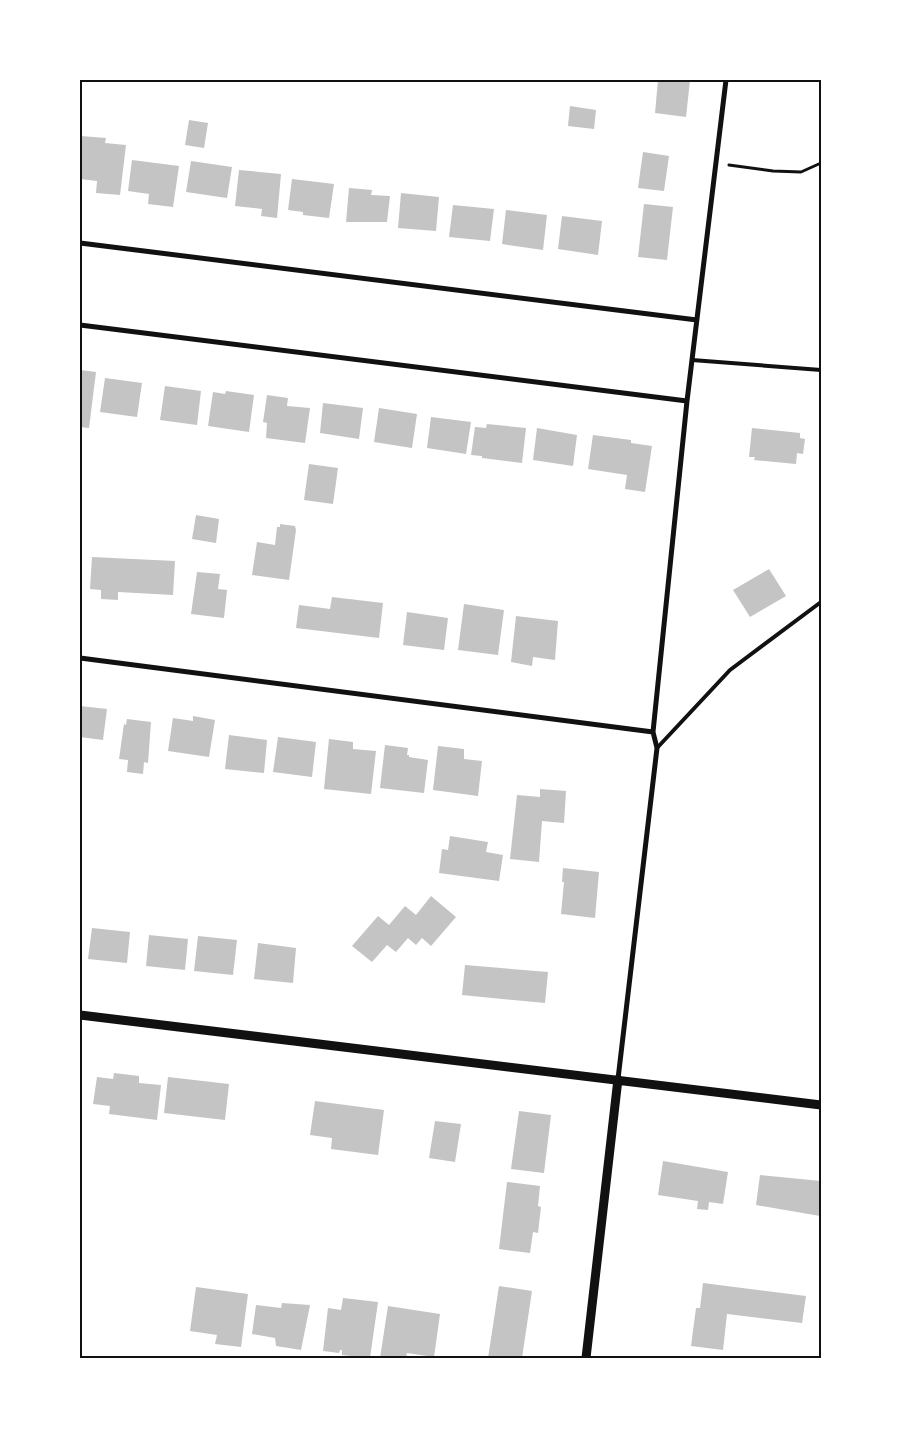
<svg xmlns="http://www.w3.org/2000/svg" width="901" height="1438" font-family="'Open Sans',sans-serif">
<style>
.building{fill:#c4c4c4}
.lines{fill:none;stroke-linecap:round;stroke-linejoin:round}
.path{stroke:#111;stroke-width:3}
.service{stroke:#111;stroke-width:4}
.minor{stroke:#111;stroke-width:5}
.tertiary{stroke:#111;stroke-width:9}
.neatline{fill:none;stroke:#111;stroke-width:2}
</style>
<rect width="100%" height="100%" fill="#fff"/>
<!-- building -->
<path class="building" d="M658 80H690L686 117 655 113Z
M570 106 596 110 594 129 568 126Z
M189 120 208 123 204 148 185 145Z
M81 136 106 138 105 143 126 145 120 195 96 193 97 181 80 179Z
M643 152 669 156 664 191 638 188Z
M132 160 179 166 173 207 148 204 149 194 128 191Z
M191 161 232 167 227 198 186 192Z
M239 170 281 174 277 218 261 216 262 209 235 206Z
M292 179 334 184 329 218 303 215V212L288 210Z
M349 188 372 190 371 195 390 196 387 222H346Z
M401 193 439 197 436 231 398 228Z
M644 204 673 207 667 260 638 257Z
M453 205 494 209 490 241 449 237Z
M506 210 547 215 543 250 502 244Z
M562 216 602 221 598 255 558 249Z
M80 370 96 372 89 428 80 427Z
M105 378 142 383 137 417 100 412Z
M165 386 201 391 197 425 160 420Z
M226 391 254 395 249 432 208 426 213 392 225 394Z
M267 395 288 398 287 406 310 408 305 443 266 438 267 423 263 422Z
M323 403 363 408 359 439 320 433Z
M379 408 417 414 412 448 374 442Z
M431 417 471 422 466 454 427 448Z
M487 424 526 428 522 463 482 458V456L471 455 475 427 486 428Z
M537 428 577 435 573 466 533 460Z
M752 428 800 433V438L805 439 803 454 797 453 796 464 754 460 755 457H749Z
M593 435 631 440V443L652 446 645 492 625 489 627 475 588 469Z
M309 464 338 468 333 504 304 500Z
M196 515 219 519 216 543 192 539Z
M280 524 295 526 296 530 289 580 252 575 257 542 275 545 277 527H280Z
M92 557 175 561 173 595 118 592V600L101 599V590L90 589Z
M769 569 786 596 750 617 733 590Z
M197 572 220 574 218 589 227 590 224 618 191 614Z
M332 597 383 603 379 638 296 628 299 605 330 609Z
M464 604 504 610 498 655 458 650Z
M407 612 448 618 444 650 403 645Z
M516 616 558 621 555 660 533 657 532 666 511 662Z
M80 706 107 709 103 740 80 737Z
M193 716 215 720 209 757 168 751 173 718 193 721Z
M127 719 151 722 148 763 144 762 143 774 127 772 128 760 119 759 124 724 126 725Z
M229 735 267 740 264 773 225 769Z
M278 737 316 742 312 777 273 772Z
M329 739 353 742V749L376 751 371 794 324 789Z
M385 745 408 748 407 755H409V757L428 760 424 793 380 788Z
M438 746 464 749V759L482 761 478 796 433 790Z
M540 789 566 791 564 823 542 821 539 862 510 859 517 795 540 797Z
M450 836 488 842 486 852 503 855 499 881 439 873 442 849 448 850Z
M563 868 599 872 595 918 561 914 564 882H562Z
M431 896 456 917 431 946 422 938 416 945 408 938 396 952 387 945 372 962 352 946 378 916 389 925 405 906 416 915Z
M92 928 130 932 127 963 88 959Z
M149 935 188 939 185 970 146 966Z
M198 936 237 940 233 975 194 971Z
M258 943 296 948 293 983 254 979Z
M465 965 548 972 545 1003 462 995Z
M114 1073 139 1076V1083L161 1085 157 1120 109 1114 110 1106 93 1104 97 1077 113 1079Z
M168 1077 229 1084 225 1120 164 1113Z
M315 1101 384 1110 378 1155 331 1149 332 1138 310 1135Z
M519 1111 551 1115 544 1173 511 1169Z
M435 1121 461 1124 455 1162 429 1158Z
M663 1161 728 1172 723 1204 709 1202 708 1210 697 1209 698 1201 658 1195Z
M760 1175 821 1181 820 1216 756 1205Z
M507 1182 540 1186 538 1206 541 1207 538 1233 533 1232 530 1253 499 1249Z
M703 1283 806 1296 802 1323 727 1314 723 1350 691 1346 696 1308H700Z
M499 1286 532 1291 522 1358H488Z
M196 1287 248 1294 241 1347 215 1344 217 1335 190 1331Z
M343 1298 378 1302 370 1358 342 1355V1350H340L339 1353 323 1351 328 1308 341 1310Z
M282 1303 310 1305 301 1350 276 1346 275 1338 252 1334 256 1305 281 1308Z
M388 1306 440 1314 434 1357 407 1353 406 1358H380Z"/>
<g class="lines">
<!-- path -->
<path class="path" d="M729 165 773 171 801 172 821 163"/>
<!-- service -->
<path class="service" d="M692 360 821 370
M657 748 730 670 821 602"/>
<!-- minor -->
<path class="minor" d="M80 243 697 320
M80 325 687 401
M80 658 653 732
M618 1079 657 748 653 732 687 401 726 80"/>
<!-- tertiary -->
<path class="tertiary" d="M80 1015 821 1105
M586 1358 618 1079"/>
</g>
<!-- border -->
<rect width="901" height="1438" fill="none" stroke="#ffffff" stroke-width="162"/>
<rect x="81" y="81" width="739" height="1276" class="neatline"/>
</svg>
